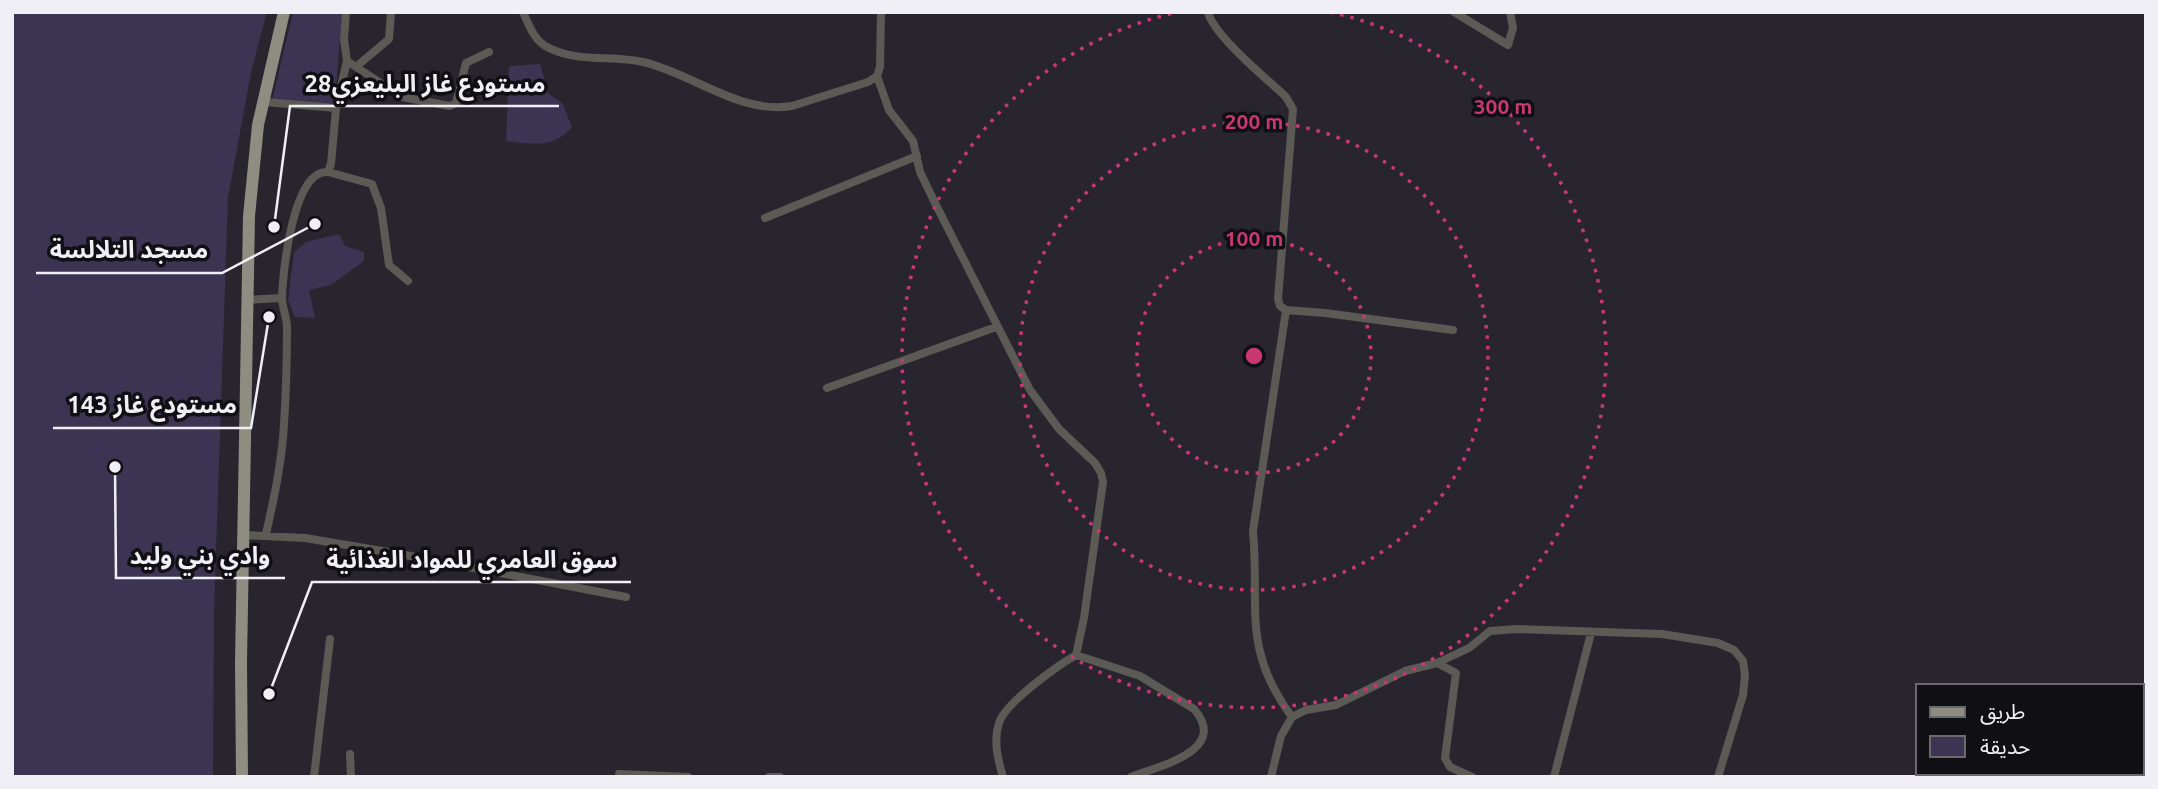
<svg xmlns="http://www.w3.org/2000/svg" width="2158" height="789" font-family="Ubuntu,'Noto Sans Arabic',sans-serif">
<style>
.green{fill:#3c3452}
.lines{fill:none;stroke-linecap:round;stroke-linejoin:round}
.street{stroke:#5b5a54;stroke-width:8}
.primary{stroke:#8f8c81;stroke-width:12}
.ring{fill:none;stroke:#c93872;stroke-width:3.5;stroke-dasharray:3.5 7}
.centre{fill:#c93872;stroke:#100f13;stroke-width:3.5}
.ring-label{font-size:21px;text-anchor:middle;font-weight:bold;fill:#c93872;stroke:#100f13;stroke-width:7;stroke-linejoin:round;paint-order:stroke}
.leader{fill:none;stroke:#f0eff6;stroke-width:2.5}
.callout-dot{fill:#f0eff6;stroke:#100f13;stroke-width:2.5}
.callout-label{font-size:24px;text-anchor:middle;font-weight:bold;fill:#f0eff6;stroke:#100f13;stroke-width:7;stroke-linejoin:round;paint-order:stroke}
</style>
<rect width="100%" height="100%" fill="#28252f"/>
<!-- green -->
<path class="green" d="M12 12H267L252 68 228 197 214 611 213 777H12Z
M293 12H342L335 102 319 107 272 101Z
M540 64 548 93 563 104 572 127C554 149 531 144 506 141L509 66Z
M339 234 345 246 364 252V261L331 285 309 290 315 318 295 317 288 300 294 252 306 242Z"/>
<g class="lines">
<!-- street -->
<path class="street" d="M523 12C529 25 534 40 547 47 577 63 611 55 643 62 692 73 740 115 792 106L868 82 877 76
M881 12 880 67 877 76 889 110 913 141 920 172 936 205 1030 390 1059 429 1095 463 1101 473 1103 482 1084 618 1076 655C1057 666 1005 703 999 723 993 741 998 760 1003 777
M1208 12C1213 35 1267 79 1286 97L1293 109 1278 299 1280 306 1286 310 1325 313 1453 330
M1454 12 1508 45 1513 28 1510 12
M347 61 402 97 450 106 456 103 466 63 489 52
M357 66 389 39 391 12
M265 102 336 108
M328 172 372 184 381 208 389 265 408 281
M765 218 917 156
M246 300 282 298
M1286 310 1253 531C1260 607 1241 648 1292 717
M827 388 996 327
M266 534C274 498 282 462 284 424 286 393 287 360 287 328 287 317 282 308 282 297 283 271 293 169 328 172L331 164 336 108 347 61 344 39 346 12
M243 535 305 538 400 554 626 597
M1076 655 1140 676 1194 709C1230 751 1158 766 1131 777
M1437 663 1456 673 1445 758 1450 767 1472 777
M350 754 351 777
M619 774 688 777
M314 777 330 639
M769 777H780
M1271 777 1281 736 1292 717 1306 710 1336 705 1405 671 1437 663 1469 648 1490 631 1517 629 1662 634 1718 643 1734 650 1743 661 1745 676 1743 695 1718 777
M1554 777 1591 633"/>
<!-- primary -->
<path class="primary" d="M242 777 241 662 249 216 258 125 284 12"/>
</g>
<!-- distance rings -->
<g class="ring">
<circle cx="1254" cy="356" r="117"/>
<circle cx="1254" cy="356" r="234"/>
<path d="M1330 12A352 352 0 1 1 1178 12"/>
</g>
<circle cx="1254" cy="356" r="10" class="centre"/>
<g class="ring-label">
<text x="1503" y="114">300 m</text>
<text x="1254" y="129">200 m</text>
<text x="1254" y="246">100 m</text>
</g>
<!-- callouts -->
<path class="leader" d="M274 227L290 106H559M315 224L222 273H36M269 317L251 428H53M115 467L116 578H285M269 694L312 582H631"/>
<g class="callout-dot">
<circle cx="274" cy="227" r="7"/>
<circle cx="315" cy="224" r="7"/>
<circle cx="269" cy="317" r="7"/>
<circle cx="115" cy="467" r="7"/>
<circle cx="269" cy="694" r="7"/>
</g>
<g class="callout-label">
<text x="425" y="92">28مستودع غاز البليعزي</text>
<text x="129" y="258">مسجد التلالسة</text>
<text x="152" y="413">مستودع غاز 143</text>
<text x="200" y="564">وادي بني وليد</text>
<text x="472" y="568">سوق العامري للمواد الغذائية</text>
</g>
<!-- border -->
<rect width="2158" height="789" fill="none" stroke="#f0eff6" stroke-width="28"/>
<!-- legend -->
<rect x="1916" y="684" width="228" height="91" fill="#100f13" stroke="#6a696e" stroke-width="2"/>
<rect x="1930" y="707" width="35" height="10" fill="#8f8c81" stroke="#6a696e" stroke-width="2"/>
<text x="1980" y="719" font-size="21" fill="#f0eff6">طريق</text>
<rect x="1930" y="736" width="35" height="21" fill="#3c3452" stroke="#6a696e" stroke-width="2"/>
<text x="1980" y="754" font-size="21" fill="#f0eff6">حديقة</text>
</svg>
